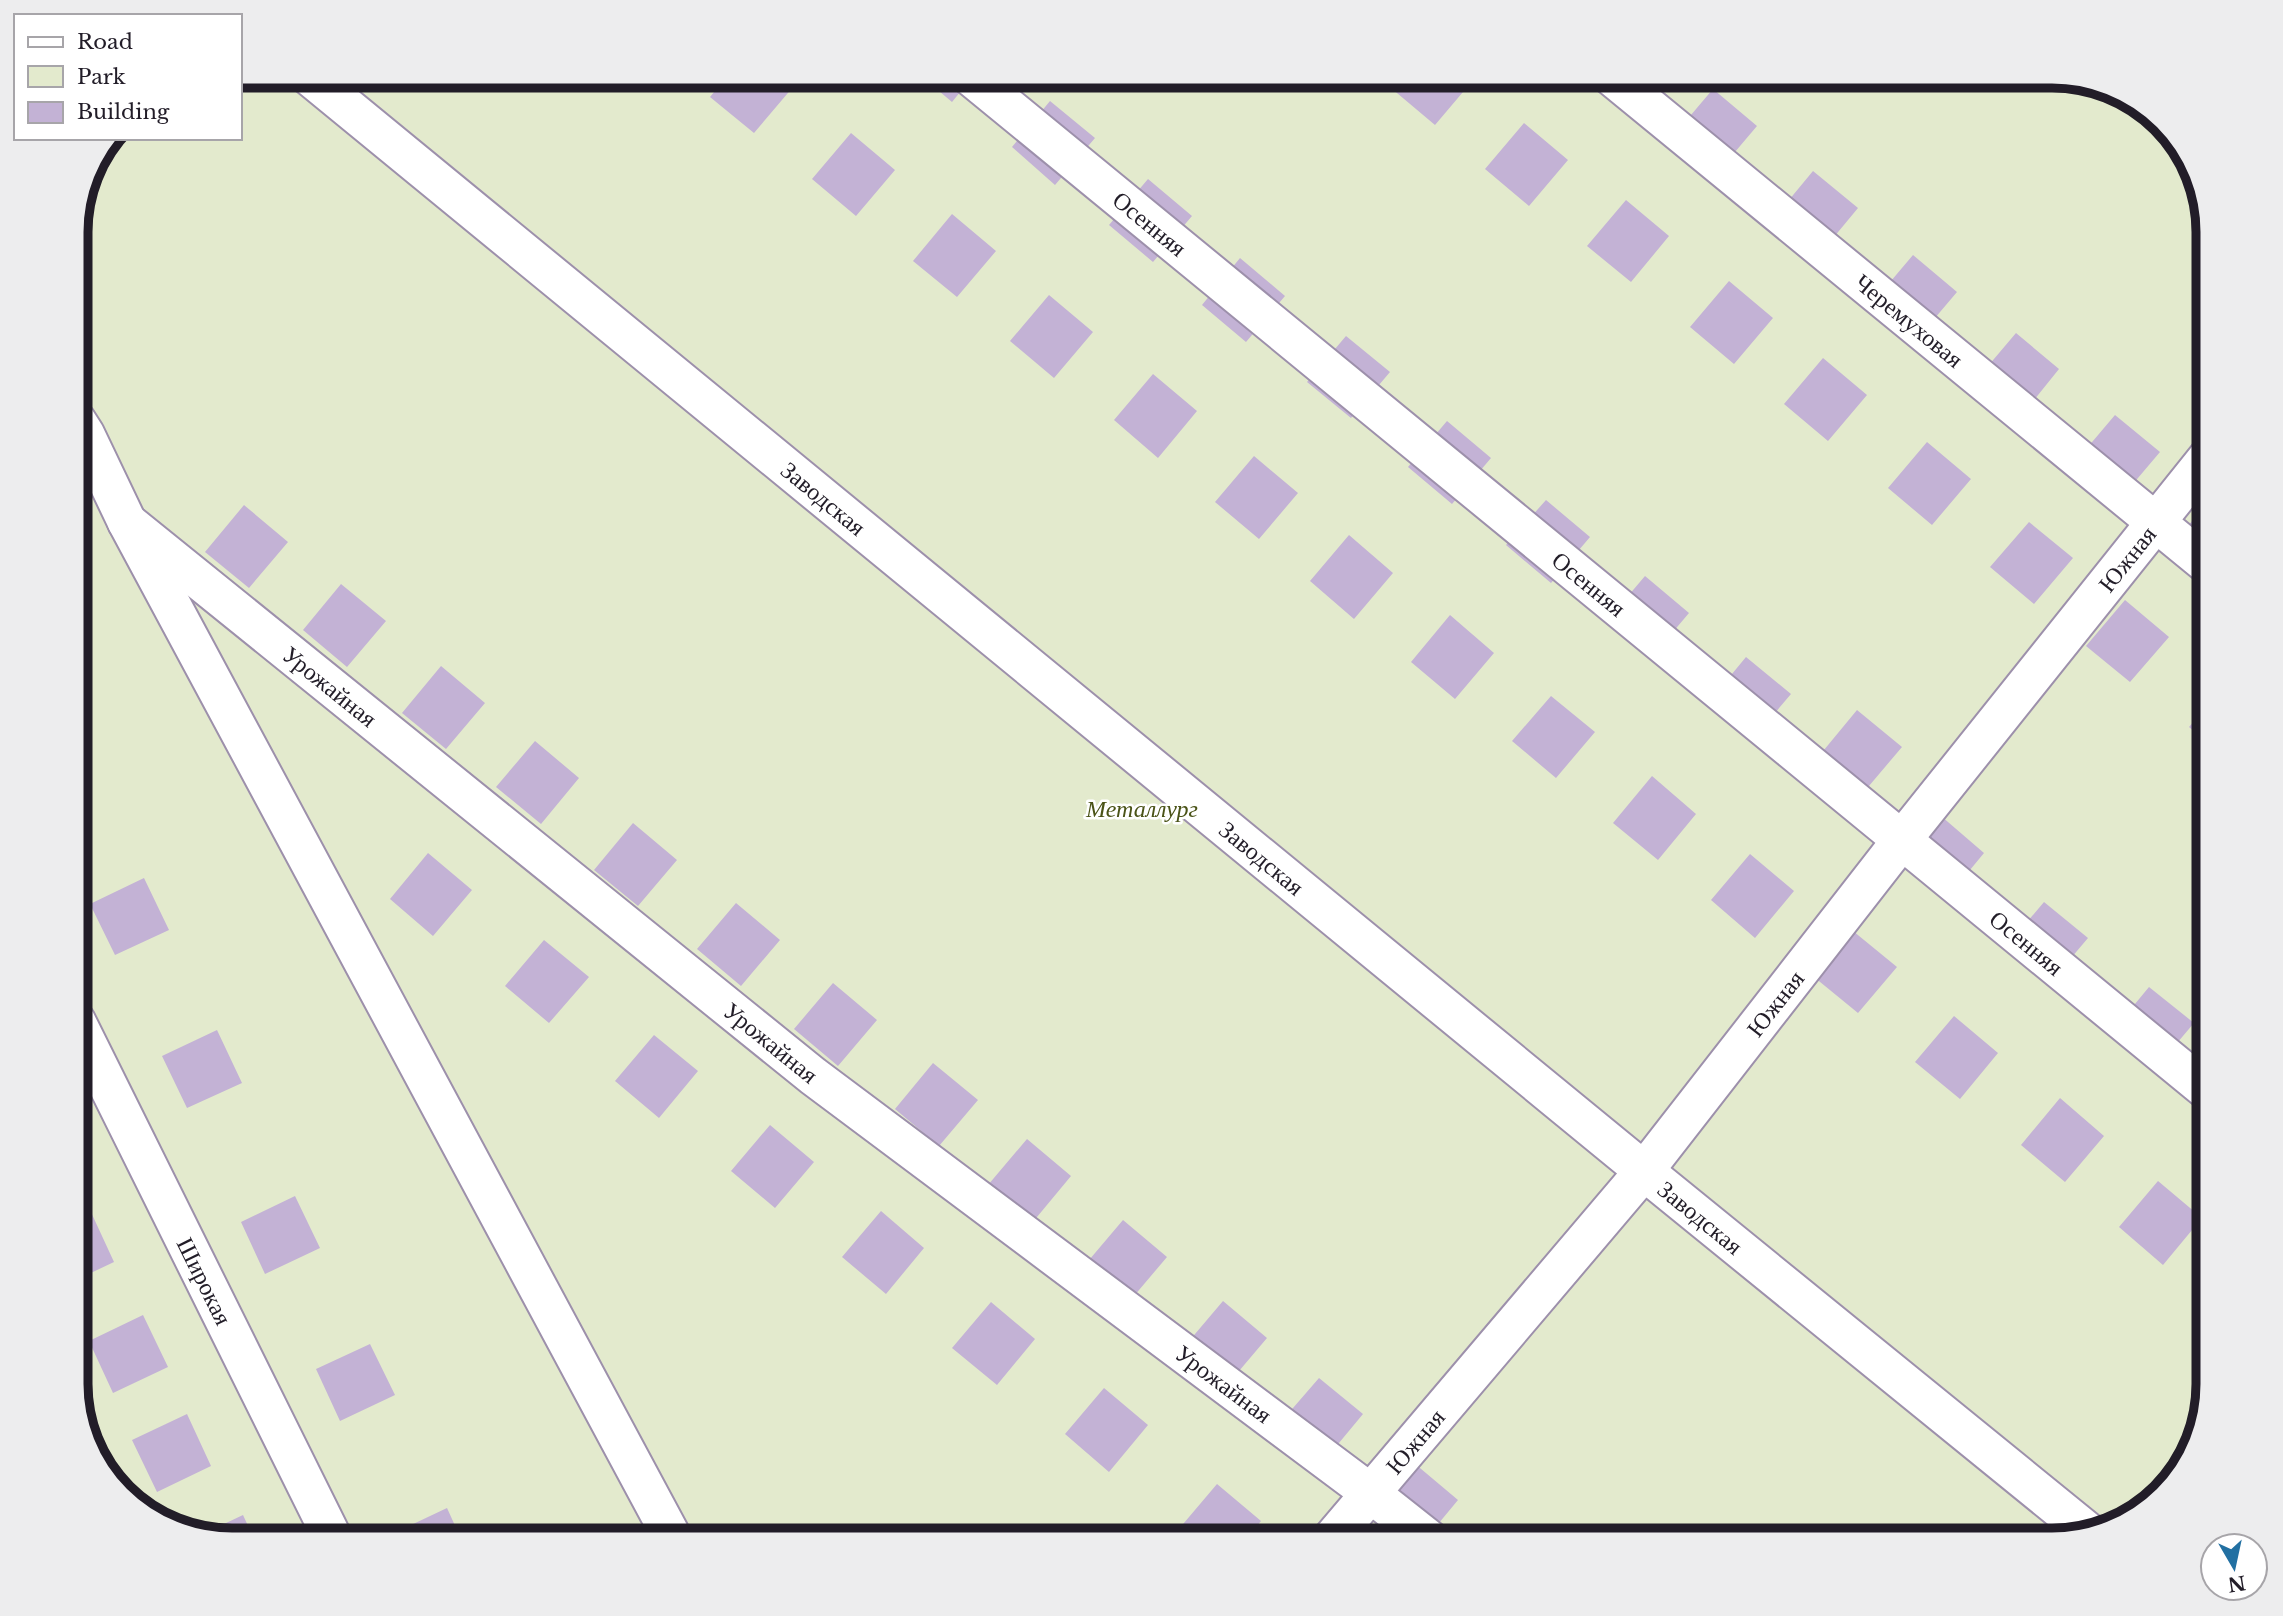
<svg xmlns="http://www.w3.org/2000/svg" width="2283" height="1616" font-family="'Libre Baskerville',serif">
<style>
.green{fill:#e3eacd}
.building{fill:#c3b2d5}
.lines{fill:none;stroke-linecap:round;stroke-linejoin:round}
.minor-casing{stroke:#9d90ab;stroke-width:42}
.minor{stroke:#fff;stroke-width:38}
.labels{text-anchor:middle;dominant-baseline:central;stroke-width:5;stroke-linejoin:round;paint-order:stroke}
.street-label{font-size:24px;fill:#221d28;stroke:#fff}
.park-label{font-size:24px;font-style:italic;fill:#4a5317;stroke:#fff}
.rim{fill:none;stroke:#221d28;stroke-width:9}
</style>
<rect width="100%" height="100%" fill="#f8f3ff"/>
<!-- green -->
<path class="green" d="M240 75H2052L2146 107 2191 162 2208 231V1385L2176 1479 2121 1524 2051 1541H231L137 1509 96 1462 76 1394V221L91 163 110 138H240Z"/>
<!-- building -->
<path class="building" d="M728 75H779L793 87 754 133 710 97Z
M920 75H974L952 102Z
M1402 75H1469L1474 79 1435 125 1391 88Z
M1713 89 1757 126 1718 172 1674 135Z
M1050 101 1095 138 1055 185 1012 147Z
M1524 123 1568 160 1529 206 1485 169Z
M851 133 895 170 856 216 812 179Z
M1813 171 1858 208 1819 255 1775 217Z
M1148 179 1192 216 1153 262 1109 225Z
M1626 200 1669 236 1631 282 1587 246Z
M952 214 996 251 957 297 913 261Z
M1913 255 1957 292 1918 338 1874 301Z
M1240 258 1285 296 1246 342 1202 305Z
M1729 281 1773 318 1734 364 1690 327Z
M1049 295 1093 332 1054 378 1010 341Z
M2016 333 2059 369 2021 416 1977 379Z
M1346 336 1390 372 1351 418 1307 382Z
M1823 358 1867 395 1828 441 1784 404Z
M1153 374 1197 411 1158 458 1114 420Z
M2115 415 2160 452 2121 498 2076 461Z
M1447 421 1491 458 1452 504 1408 467Z
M1927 442 1971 479 1932 525 1888 488Z
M1254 456 1298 493 1259 539 1215 502Z
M1546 500 1590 537 1551 583 1506 545Z
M2208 502V565L2177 539Z
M244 505 288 542 249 588 205 552Z
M2029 522 2073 558 2034 604 1990 567Z
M1349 535 1393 573 1354 619 1310 581Z
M1645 576 1689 613 1650 659 1606 622Z
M341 584 386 621 347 667 303 630Z
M2125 600 2169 637 2130 682 2086 646Z
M1450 615 1494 653 1455 699 1411 662Z
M1746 657 1791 694 1752 740 1708 703Z
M441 666 485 703 446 749 402 713Z
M1551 696 1595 732 1556 778 1512 741Z
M2208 705V743L2189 727Z
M1857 710 1902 747 1863 793 1819 756Z
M535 741 579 778 541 824 496 787Z
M1652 776 1696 814 1658 860 1613 823Z
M1941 816 1984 853 1946 899 1902 862Z
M633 823 677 860 638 906 594 870Z
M428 853 472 890 433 936 390 899Z
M1750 854 1794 891 1755 938 1711 900Z
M144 878 169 930 115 955 90 904Z
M2044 902 2088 938 2049 984 2005 948Z
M736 903 780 940 741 986 697 949Z
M1853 931 1897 967 1858 1013 1814 977Z
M544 940 589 977 549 1023 505 986Z
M833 983 877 1020 838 1066 794 1029Z
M2149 987 2194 1023 2155 1069 2111 1033Z
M1954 1016 1998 1053 1960 1099 1915 1062Z
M217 1030 242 1083 187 1108 162 1056Z
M654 1035 698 1071 659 1118 615 1081Z
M933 1063 978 1100 939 1146 895 1109Z
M2060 1098 2104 1136 2065 1182 2021 1145Z
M770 1125 814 1162 775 1208 731 1171Z
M1027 1139 1071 1176 1032 1223 988 1185Z
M2158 1181 2202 1218 2163 1265 2119 1227Z
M295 1196 320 1248 265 1274 241 1222Z
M90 1210 114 1262 76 1280V1216Z
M881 1211 924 1248 886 1294 842 1257Z
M1123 1220 1167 1257 1128 1303 1084 1266Z
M1223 1301 1267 1338 1228 1384 1184 1347Z
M991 1302 1035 1339 997 1385 952 1348Z
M143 1315 168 1367 113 1393 89 1341Z
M370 1344 395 1395 340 1421 316 1369Z
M1319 1378 1363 1414 1324 1461 1280 1423Z
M1104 1388 1148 1425 1109 1472 1065 1434Z
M187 1414 211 1466 157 1492 132 1440Z
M1414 1463 1458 1500 1424 1541 1375 1509Z
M1217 1484 1261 1521 1245 1541H1191L1178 1530Z
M447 1508 462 1541H396L392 1534Z
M243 1515 255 1541H231L207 1532Z"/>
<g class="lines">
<!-- minor casing -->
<g class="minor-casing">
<g id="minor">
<path id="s1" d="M308 75 1644 1171 2088 1532"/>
<path id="s2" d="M969 75 2208 1091"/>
<path id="s3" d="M1610 75 2208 565"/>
<path d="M76 420 85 434 127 522 674 1541"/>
<path id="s4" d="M127 522 813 1076 1369 1492 1431 1541"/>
<path id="s5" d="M76 1021 334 1541"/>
<path id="s6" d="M1330 1541 1644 1171 1901 841 2208 457"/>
</g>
</g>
<!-- minor -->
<use href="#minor" class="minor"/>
</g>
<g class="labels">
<!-- street labels -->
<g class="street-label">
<text stroke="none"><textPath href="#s2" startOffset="234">Осенняя</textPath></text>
<text stroke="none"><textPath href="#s3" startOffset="387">Черемуховая</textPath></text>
<text stroke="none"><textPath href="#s1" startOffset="667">Заводская</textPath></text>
<text stroke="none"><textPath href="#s6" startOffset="1265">Южная</textPath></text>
<text stroke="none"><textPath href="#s2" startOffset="802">Осенняя</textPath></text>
<text stroke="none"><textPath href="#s4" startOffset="261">Урожайная</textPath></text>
<text stroke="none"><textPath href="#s1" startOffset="1234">Заводская</textPath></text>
<text stroke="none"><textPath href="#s2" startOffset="1368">Осенняя</textPath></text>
<text stroke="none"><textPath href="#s6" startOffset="698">Южная</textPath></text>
<text stroke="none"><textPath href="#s4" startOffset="828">Урожайная</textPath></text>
<text stroke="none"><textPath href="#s1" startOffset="1801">Заводская</textPath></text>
<text stroke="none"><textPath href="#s5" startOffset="290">Широкая</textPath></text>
<text stroke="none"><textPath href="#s4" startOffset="1395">Урожайная</textPath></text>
<text stroke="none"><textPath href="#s6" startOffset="131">Южная</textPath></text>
</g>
<!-- park labels -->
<g class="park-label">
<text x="1142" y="808">Металлург</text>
</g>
</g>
<!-- crop -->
<path d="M0 0H2283V1616H0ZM232 88H2052A144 144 0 0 1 2196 232V1384A144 144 0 0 1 2052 1528H232A144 144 0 0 1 88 1384V232A144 144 0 0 1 232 88Z" fill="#ededee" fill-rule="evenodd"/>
<path class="rim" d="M232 88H2052A144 144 0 0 1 2196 232V1384A144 144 0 0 1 2052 1528H232A144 144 0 0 1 88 1384V232A144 144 0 0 1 232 88Z"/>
<!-- legend -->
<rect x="14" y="14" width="228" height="126" fill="#ffffff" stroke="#a7a5a9" stroke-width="2"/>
<rect x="28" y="37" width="35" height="10" fill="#ffffff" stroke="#a7a5a9" stroke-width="2"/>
<text x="77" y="49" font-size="21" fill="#221d28">Road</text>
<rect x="28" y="66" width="35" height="21" fill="#e3eacd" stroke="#a7a5a9" stroke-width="2"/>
<text x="77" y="84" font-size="21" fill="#221d28">Park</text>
<rect x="28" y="102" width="35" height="21" fill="#c3b2d5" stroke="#a7a5a9" stroke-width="2"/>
<text x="77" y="119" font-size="21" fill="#221d28">Building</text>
<!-- north arrow -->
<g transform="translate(2234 1567) rotate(171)"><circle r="33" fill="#ffffff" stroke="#a7a5a9" stroke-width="2"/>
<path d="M0-5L12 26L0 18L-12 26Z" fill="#2270a2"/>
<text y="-10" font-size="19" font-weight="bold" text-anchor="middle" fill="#221d28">N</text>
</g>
</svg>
